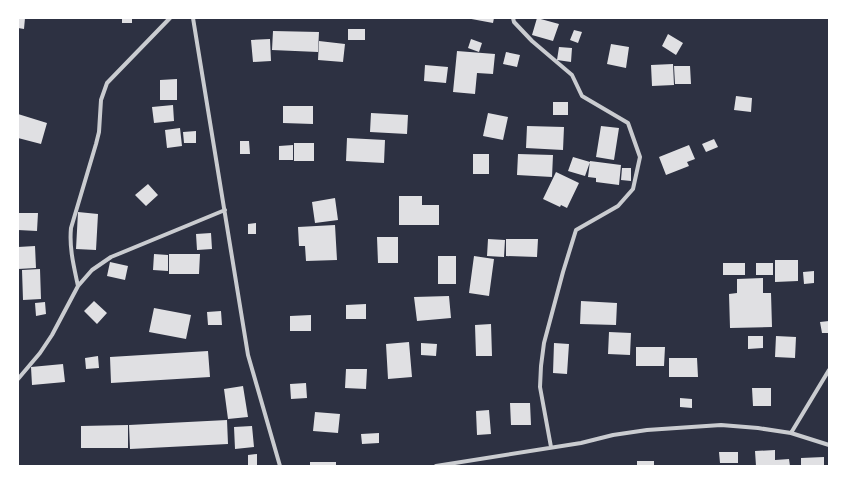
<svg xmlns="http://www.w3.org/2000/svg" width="847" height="484" font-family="Karla,sans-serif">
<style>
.building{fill:#e0e0e3}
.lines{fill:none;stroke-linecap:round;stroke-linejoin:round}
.minor{stroke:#caccd0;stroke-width:4}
</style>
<rect width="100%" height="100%" fill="#2d3142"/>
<!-- building -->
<path class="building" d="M18 18H25L24 29 18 28Z
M122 18H132V23H122Z
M466 18H494L493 23Z
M537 18 559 24 553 41 532 35Z
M348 29H365V40H348Z
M574 30 582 32 578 43 570 40Z
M273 31 319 32 318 52 272 50Z
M668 34 683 43 676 55 662 46Z
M270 39 271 61 253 62 251 40Z
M471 39 482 43 479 52 468 48Z
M319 41 345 44 343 62 318 60Z
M611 44 629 47 626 68 607 64Z
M559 47 572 48 571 62 557 60Z
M457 51 495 54 493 74 477 73 475 94 453 92Z
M506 52 520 55 517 67 503 64Z
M673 64 674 85 652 86 651 65Z
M425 65 448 67 446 83 424 81Z
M674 66H690L691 84H675Z
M177 79V100H160V80Z
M736 96 752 98 751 112 734 110Z
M553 102H568V115H553Z
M173 105 174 121 154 123 152 107Z
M283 106H313V124L283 123Z
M371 113 408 115 407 134 370 132Z
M488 113 508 117 503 140 483 136Z
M18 114 47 123 41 144 18 138Z
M527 126 564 127 563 150 526 148Z
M601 126 619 128 614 160 596 157Z
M180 128 182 146 167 148 165 130Z
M196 131V143H184L183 132Z
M347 138 385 140 384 163 346 161Z
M714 139 718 147 706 152 702 144Z
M240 141H249L250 154H240Z
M294 143H314V161H294Z
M293 145V160H279V146Z
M689 145 695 159 687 162 689 166 666 175 659 157Z
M473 154H489V174H473Z
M518 154 553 155 552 177 517 175Z
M573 157 590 162 585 176 568 171Z
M590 161 621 165 619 185 596 182V178L588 177Z
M622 168H631V181L621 180Z
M556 172 579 183 567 208 561 205 560 207 543 199Z
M148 184 158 195 146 206 135 195Z
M399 196H422V205H439V225H399Z
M335 198 338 220 315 223 312 202Z
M78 212 98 214 96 250 76 249Z
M19 213H38L37 231 18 230Z
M256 223V234H248V224Z
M335 225 337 260 306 261 305 246H299L298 227Z
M211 233 212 249 197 250 196 234Z
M377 237H398V263H378Z
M488 239 505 240 504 257 487 256Z
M506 239H538L537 257 506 256Z
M35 246 36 268 18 269V247Z
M154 254 168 255V271L153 270Z
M169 254H200L199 274H169Z
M438 256H456V284H438Z
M474 256 494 259 489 296 469 293Z
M775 260H798V281L775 282Z
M110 262 128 266 125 280 107 276Z
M723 263H745V275H723Z
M756 263H773V275H756Z
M40 269 41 299 23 300 22 270Z
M814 271V283L804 284 803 272Z
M763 278V293H771L772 327 730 328 729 294 737 293V279Z
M449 296 451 318 417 321 414 297Z
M94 301 107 313 97 324 84 311Z
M581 301 617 303 616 325 580 324Z
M45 302 46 314 36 316 35 303Z
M366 304V319H346V305Z
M154 308 191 315 186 339 149 332Z
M221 311 222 325H208L207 312Z
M311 315V331H290V316Z
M829 321V333H822L820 322Z
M491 324 492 356H476L475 325Z
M609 332 631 333 630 355 608 354Z
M748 336H763V348L748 349Z
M776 336 796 337 795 358 775 357Z
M409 342 412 377 388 379 386 344Z
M421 343 437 344 436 356 421 355Z
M554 343 569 344 567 374 553 373Z
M636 347H665L664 366H636Z
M208 351 210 377 111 383 110 357Z
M98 356 99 368 86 369 85 358Z
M669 358H697L698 377H669Z
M63 364 65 382 32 385 31 367Z
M346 369H367L366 389 345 388Z
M306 383 307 398 291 399 290 384Z
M243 386 248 417 228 419 224 389Z
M752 388H771V406H753Z
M680 398 692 399V408L680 407Z
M510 403H530L531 425H511Z
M489 410 491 434 477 435 476 411Z
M315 412 340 414 338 433 313 431Z
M227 420 228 444 130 449 129 425Z
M128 425V448H81V426Z
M252 426 254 447 235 449 234 427Z
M379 433V443L362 444 361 434Z
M775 450V460L789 459 790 466H756L755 451Z
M719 452H738V463H720Z
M257 454V465H248V455Z
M824 457V466H801V458Z
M637 461H654V466H637Z
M310 462H336V466H310Z"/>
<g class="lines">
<!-- minor -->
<path class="minor" d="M193 18 248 355 280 466
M513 18 514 22 532 41 572 75 582 96 628 123 640 157 633 189 618 206 576 230 563 272 544 343 541 366 540 387 551 447
M78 286C74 267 69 248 71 228L96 144 99 132 101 100 107 83 170 18
M18 379 40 353 52 335 78 286 92 270 111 257 225 210
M791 433 829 370
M436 466 581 443 613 435 647 430 721 425 758 428 791 433 829 445"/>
</g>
<!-- border -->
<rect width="847" height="484" fill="none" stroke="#ffffff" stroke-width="38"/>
</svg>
